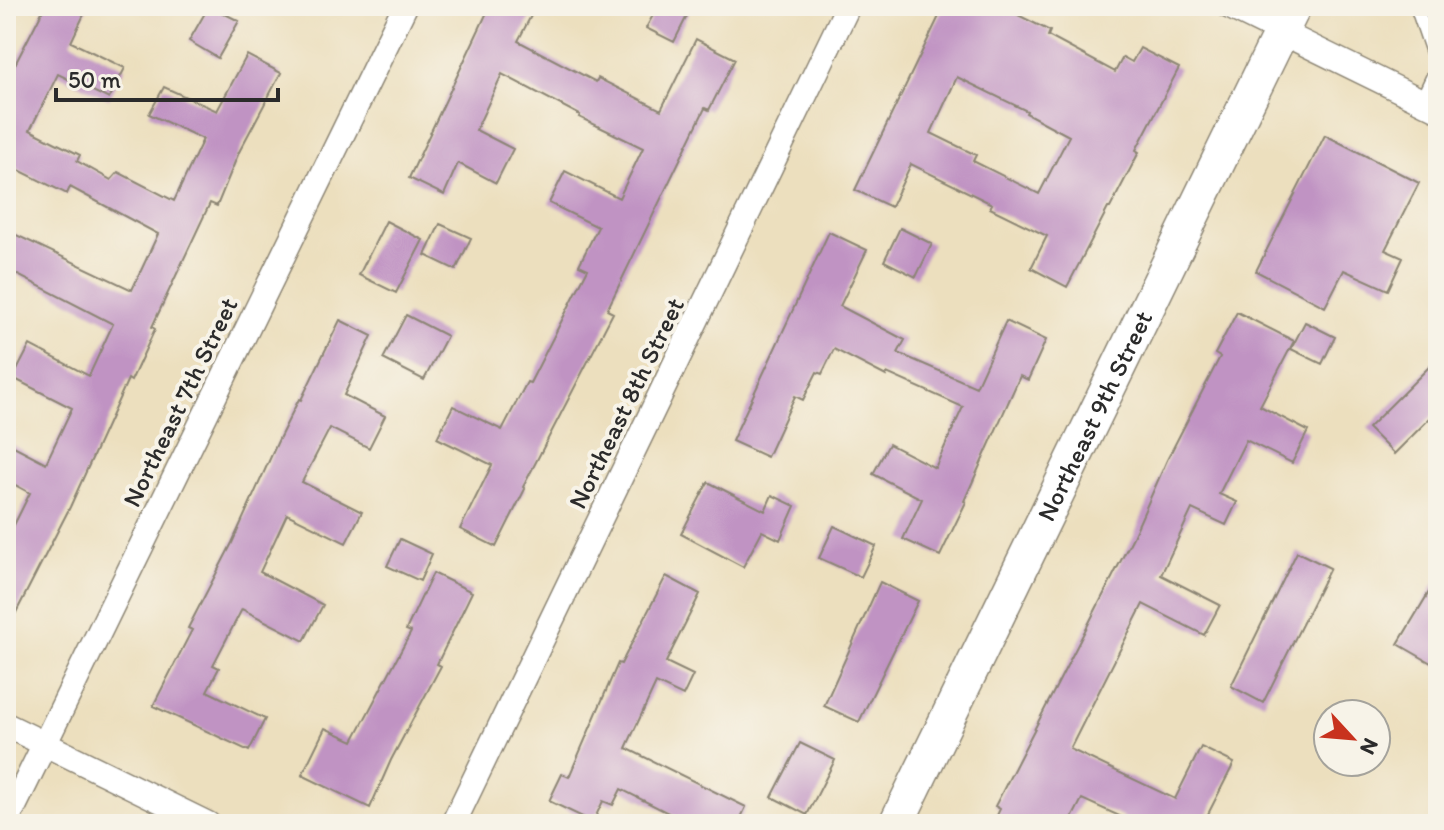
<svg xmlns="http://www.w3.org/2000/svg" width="1444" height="830" font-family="Itim,sans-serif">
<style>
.building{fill:#c093c3;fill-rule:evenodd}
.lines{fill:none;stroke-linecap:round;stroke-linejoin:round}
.lane-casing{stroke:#8c8574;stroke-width:15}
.street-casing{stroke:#8c8574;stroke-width:27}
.secondary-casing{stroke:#8c8574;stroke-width:37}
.lane{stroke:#fff;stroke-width:12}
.street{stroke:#fff;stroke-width:24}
.secondary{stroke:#fff;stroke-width:34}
.labels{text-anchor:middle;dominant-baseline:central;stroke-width:8;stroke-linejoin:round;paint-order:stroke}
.street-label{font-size:26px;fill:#2b2b2b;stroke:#f7f3e8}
</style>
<rect width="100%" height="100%" fill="#f7f3e8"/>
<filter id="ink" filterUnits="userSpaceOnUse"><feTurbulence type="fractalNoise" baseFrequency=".0125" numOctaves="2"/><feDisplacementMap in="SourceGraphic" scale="16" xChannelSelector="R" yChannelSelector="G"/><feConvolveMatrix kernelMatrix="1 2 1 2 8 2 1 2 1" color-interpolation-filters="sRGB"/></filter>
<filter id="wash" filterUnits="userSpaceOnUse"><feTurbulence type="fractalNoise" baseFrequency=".006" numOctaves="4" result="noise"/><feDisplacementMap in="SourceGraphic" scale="32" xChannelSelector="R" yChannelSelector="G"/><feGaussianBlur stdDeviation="1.8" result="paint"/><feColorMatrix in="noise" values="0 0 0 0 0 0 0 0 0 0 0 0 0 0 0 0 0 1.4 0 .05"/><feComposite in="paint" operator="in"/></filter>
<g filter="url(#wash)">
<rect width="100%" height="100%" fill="#ecdfbe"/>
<g id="blocks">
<!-- building -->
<path class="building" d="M45 6H88L71 42 125 68 109 99 58 74 30 130 80 155 77 161 111 180 118 172 174 201 203 139 149 114 164 87 217 111 247 55 281 73 239 152 217 206 210 203 152 327 155 329 131 381 128 379 70 507 6 632V541L30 493 6 480V442L46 463 72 408 13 378 30 345 89 376 113 324 6 269V230L132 290 158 234 70 187 67 194 11 166 6 177V82Z
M209 6 239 21 218 58 189 41Z
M490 6H536L518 41 596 82 598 78 661 110 696 39 735 59 709 110 705 108 607 310 613 313 523 487 525 489 496 547 460 529 492 465 437 438 453 406 502 430 527 382 530 383 588 269 579 265 598 227 549 203 565 171 619 198 643 148 579 117 580 115 502 74 476 130 513 149 496 183 458 163 444 195 409 178Z
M658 6H692L674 42 646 28Z
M944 6H1015L1012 12 1050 31 1048 36 1115 72 1123 57 1132 62 1140 48 1179 68 1136 150 1139 152 1110 208H1108L1067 287 1031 268 1047 236 990 208 992 204 911 164 891 207 855 190ZM957 77 1027 111 1026 113 1069 136 1039 194 973 161 976 155 931 133Z
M1325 135 1419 183 1385 250 1403 258 1388 290 1344 270 1325 307 1256 271Z
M386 221 423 240 396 293 359 275Z
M440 224 471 238 456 270 425 255Z
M900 228 932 244 916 277 884 261Z
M829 232 867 250 840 306 905 340 898 353 976 387 1006 321 1046 340 1028 380 1020 376 964 501 966 502 940 556 903 539 922 499 873 474 889 444 935 468 963 407 887 373 886 376 834 349 822 374 817 372 803 400 795 396 767 457 732 441Z
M1237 312 1294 341 1260 406 1308 431 1292 463 1246 440 1219 494 1237 502 1226 525 1192 509 1161 575 1220 605 1204 635 1143 604 1070 749 1175 799 1201 747 1234 763 1208 814 1229 824H1137L1082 799 1069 824H993L1000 809 995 806 1133 537 1167 460 1220 357 1215 354Z
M406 315 447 336 424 380 383 359Z
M340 320 372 336 344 395 385 416 369 448 330 428 302 482 362 512 346 543 287 514 260 572 323 605 304 641 242 609 213 665 219 668 207 691 265 719 249 751 153 706 192 630 188 628 232 543 278 441 299 399 301 400Z
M1305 322 1335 337 1322 364 1291 349Z
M1438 358V410L1394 454 1368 428Z
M708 482 765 511 772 495 795 506 780 540 762 531 743 567 681 534Z
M834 526 876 546 861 577 819 558Z
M400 539 432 554 420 581 387 566Z
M1297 552 1330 568 1263 703 1231 686Z
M433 573 472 592 437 664 441 666 391 760 370 808 302 775 325 728 353 741 411 632 406 630Z
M666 576 700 594 666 662 693 675 683 696 656 683 626 748 746 807 738 824H690L621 789 613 805 603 801 593 822 549 801 562 774 569 777 618 663 621 664Z
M1438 577V667L1398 644Z
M880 582 918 601 859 722 824 706Z
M800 743 835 760 807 815 772 797Z"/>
</g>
</g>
<g filter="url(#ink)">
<use href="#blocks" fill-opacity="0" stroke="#8c8574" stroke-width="2"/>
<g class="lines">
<!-- lane casing -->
<g class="lane-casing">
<path id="lane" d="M1416 6 1437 67 1421 101"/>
</g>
<!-- street casing -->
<g class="street-casing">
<path id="street" d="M1228 6 1438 109
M6 725 208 824
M6 823 405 6
M453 824 848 6"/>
</g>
<!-- secondary casing -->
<g class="secondary-casing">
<g id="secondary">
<path id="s1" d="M896 824 1294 6"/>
</g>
</g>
<!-- lane -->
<use href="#lane" class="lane"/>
<!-- street -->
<use href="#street" class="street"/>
<!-- secondary -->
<use href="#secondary" class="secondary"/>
</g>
</g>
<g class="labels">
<!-- street labels -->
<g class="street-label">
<text transform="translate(180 402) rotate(-64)">Northeast 7th Street</text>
<text transform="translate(626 403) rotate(-64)">Northeast 8th Street</text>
<text stroke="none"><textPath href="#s1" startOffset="454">Northeast 9th Street</textPath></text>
</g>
</g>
<!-- margin -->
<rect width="1444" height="830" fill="none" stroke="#f7f3e8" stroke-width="32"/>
<!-- north arrow -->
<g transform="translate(1352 738) rotate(116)"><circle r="38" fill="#f7f3e8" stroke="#a5a39c" stroke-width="2"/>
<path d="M0-6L14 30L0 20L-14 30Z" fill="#c8321e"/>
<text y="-12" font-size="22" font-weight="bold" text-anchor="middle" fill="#2b2b2b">N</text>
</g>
<!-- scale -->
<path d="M56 88v12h222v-12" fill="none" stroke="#2b2b2b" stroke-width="4"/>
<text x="68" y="88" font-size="24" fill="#2b2b2b" stroke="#f7f3e8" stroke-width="6" paint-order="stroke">50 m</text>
</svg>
